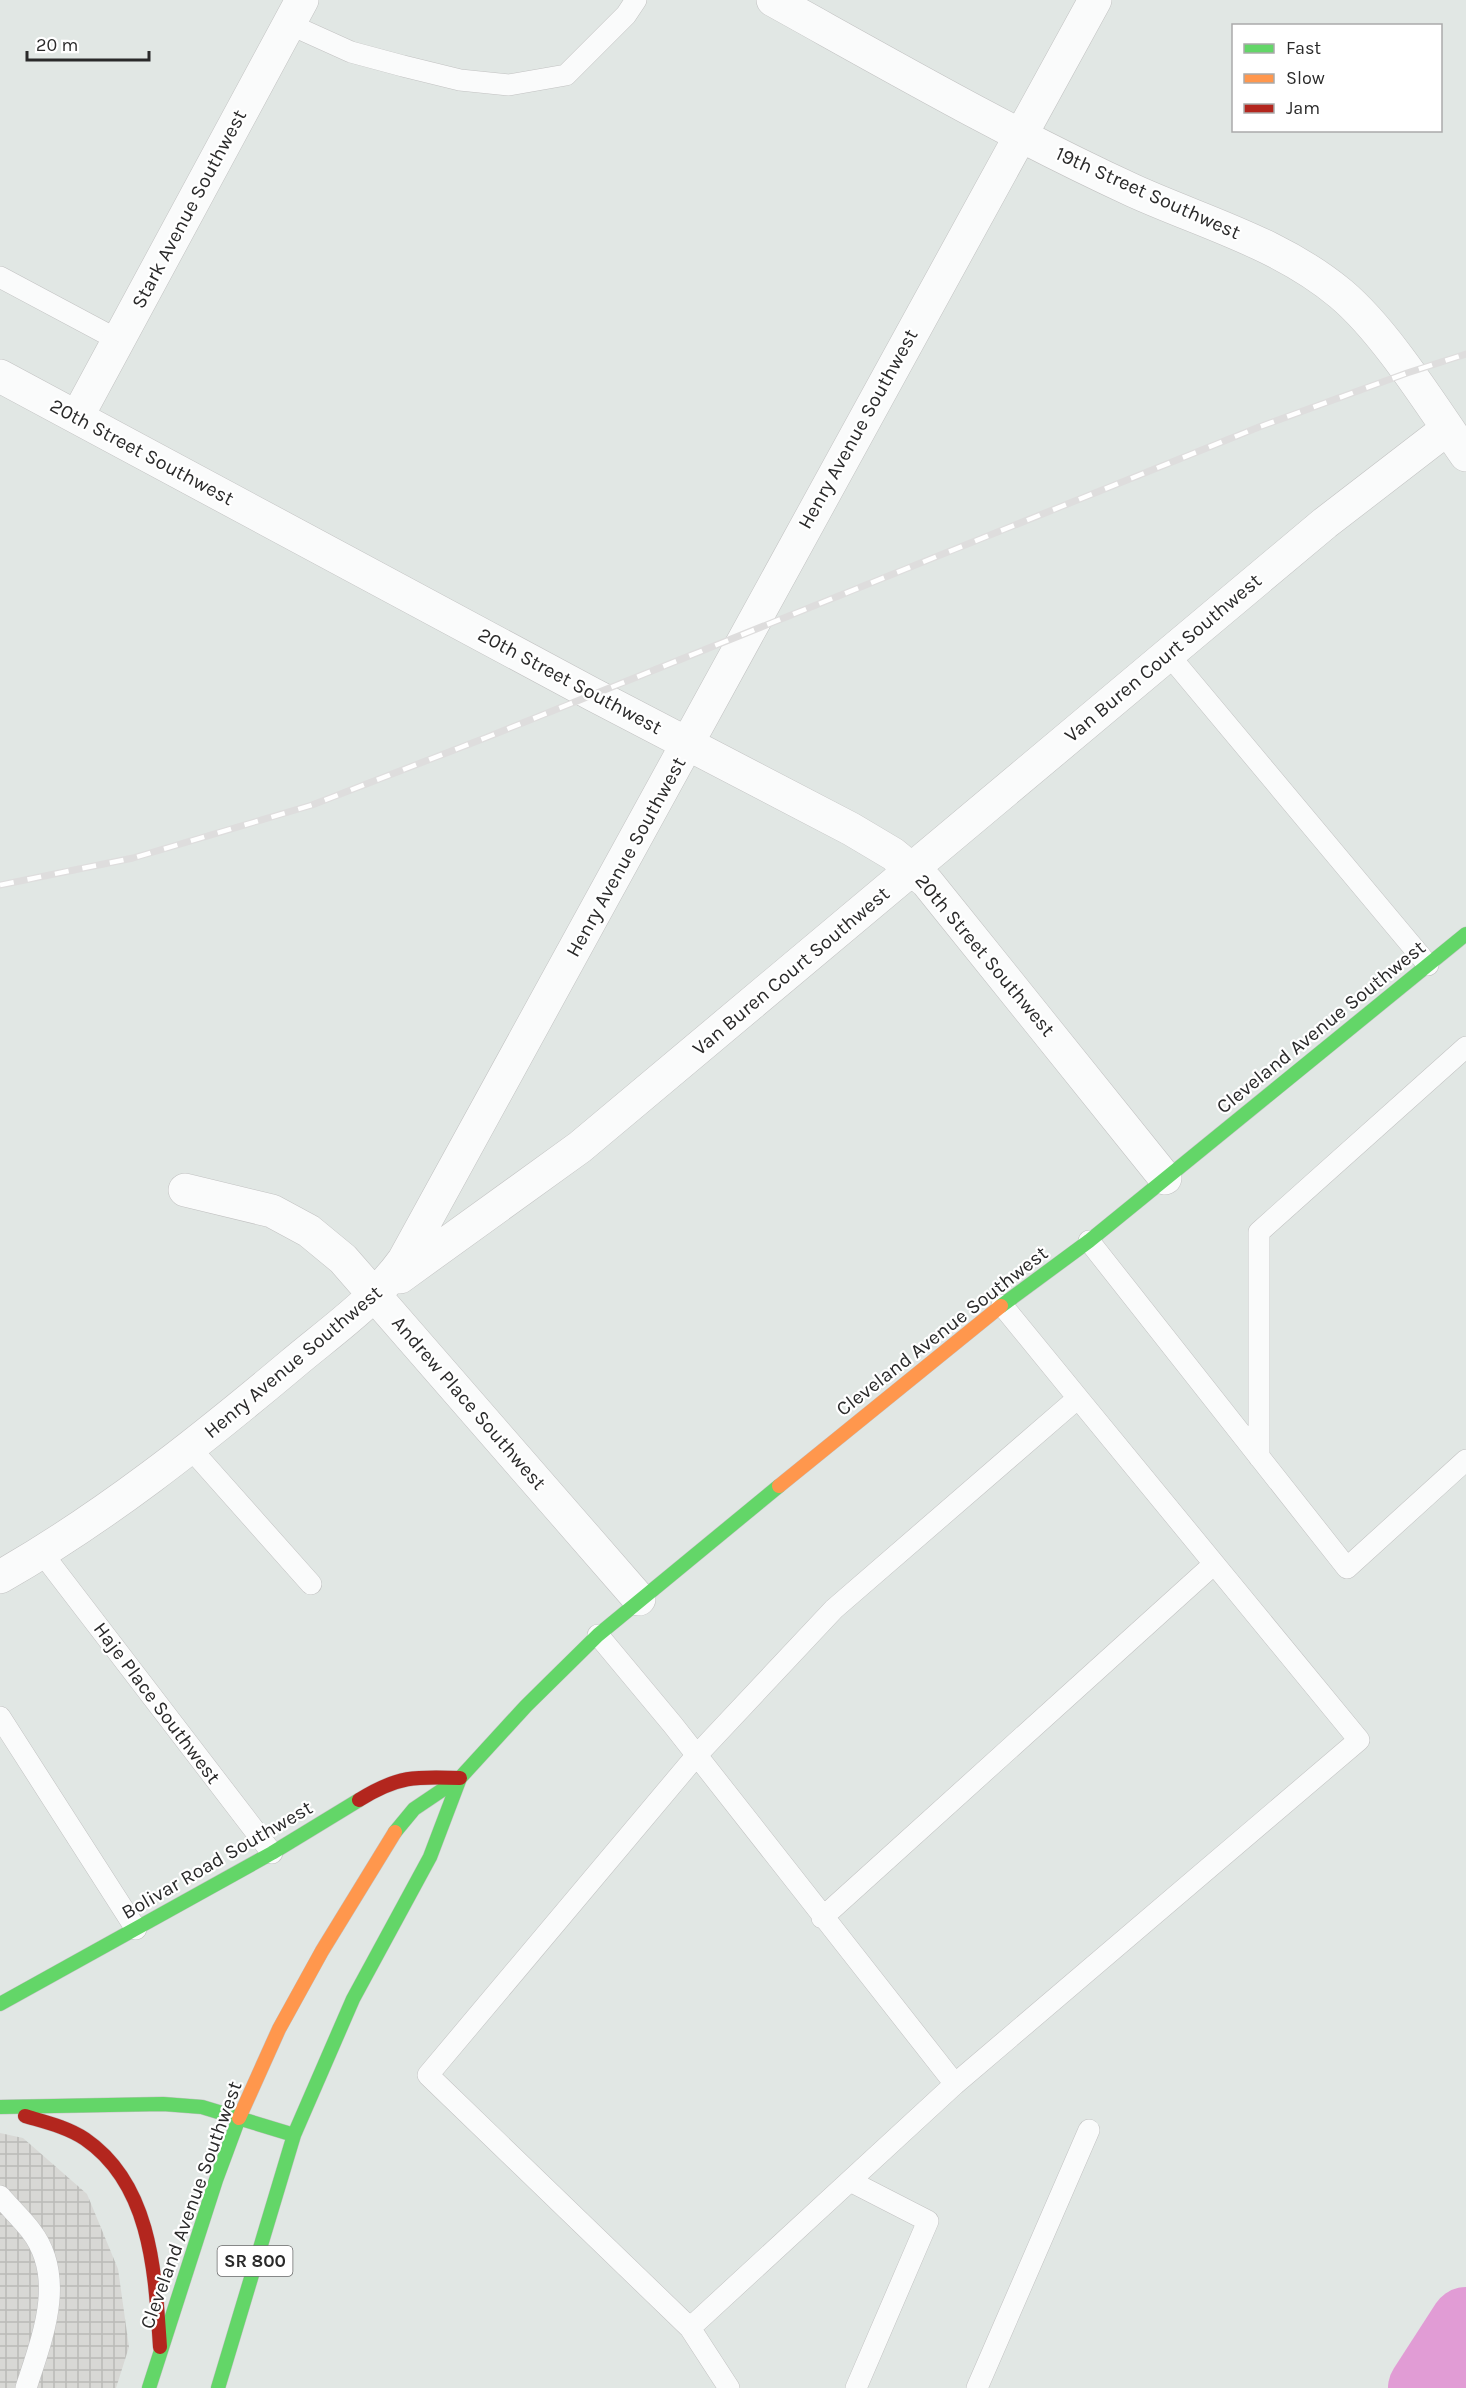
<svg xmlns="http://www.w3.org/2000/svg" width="1466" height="2388" font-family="Karla,sans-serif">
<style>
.industrial{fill:url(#industrial-grid)}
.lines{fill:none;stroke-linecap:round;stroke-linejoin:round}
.river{stroke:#e19cd5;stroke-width:72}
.lane-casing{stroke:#c2c2c2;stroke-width:22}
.street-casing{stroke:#c2c2c2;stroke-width:34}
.fast-casing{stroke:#c2c2c2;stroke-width:15}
.slow-casing{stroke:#c2c2c2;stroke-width:15}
.jam-casing{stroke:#c2c2c2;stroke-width:15}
.lane{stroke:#fafbfb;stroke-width:21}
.street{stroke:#fafbfb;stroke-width:33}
.fast{stroke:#63d668;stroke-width:14}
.slow{stroke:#ff974d;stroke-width:14}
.jam{stroke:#b3261e;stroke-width:14}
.rail-casing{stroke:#dedddd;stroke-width:7}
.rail{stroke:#fff;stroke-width:4.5;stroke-dasharray:14;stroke-linecap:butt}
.labels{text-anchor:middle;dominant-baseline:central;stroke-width:4.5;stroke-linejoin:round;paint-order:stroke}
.shield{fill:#fff;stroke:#6a6a6a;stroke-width:1.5}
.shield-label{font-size:18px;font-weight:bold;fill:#2a2a2a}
.street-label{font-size:20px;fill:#2a2a2a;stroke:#fff}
</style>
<defs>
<pattern id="industrial-grid" width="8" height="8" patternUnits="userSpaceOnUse" patternTransform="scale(1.5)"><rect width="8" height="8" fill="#d8d8d5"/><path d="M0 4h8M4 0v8" fill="none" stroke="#babab7"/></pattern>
</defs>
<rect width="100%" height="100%" fill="#e1e7e4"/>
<!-- industrial -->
<path class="industrial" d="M0 2133 23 2138 87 2194 118 2269 129 2347 116 2388H0Z"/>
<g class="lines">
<!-- river -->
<path class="river" d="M1424 2388 1466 2323"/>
<!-- lane casing -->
<g class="lane-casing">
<path id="lane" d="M289 24 351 52 403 66 460 80 509 85 566 75 626 15 636 0
M0 277 118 340
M1168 654 1428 965
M1089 1241 1347 1568 1466 1460
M1002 1305 1078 1398 834 1609 696 1756 428 2075 690 2328 955 2084 1359 1740 1078 1398
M191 1449 311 1584
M1259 1457V1232L1466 1047
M42 1553 272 1853
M598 1635 673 1725 955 2084
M0 1717 136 1929
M822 1918 1214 1564
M850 2181 928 2221 856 2388
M0 2196C10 2208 22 2219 31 2231 67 2278 42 2338 26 2388
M690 2328 729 2388
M977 2388 1089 2130"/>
</g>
<!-- street casing -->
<g class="street-casing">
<path id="street" d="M773 0C892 66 1010 134 1134 191 1205 223 1280 243 1341 294 1386 332 1431 405 1466 455
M0 376 592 694 851 829 893 854 927 882 1165 1178
M77 417 302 0
M185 1190 272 1211 309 1231 343 1259 639 1599
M400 1277 580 1147 1325 523 1447 429
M0 1577C105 1517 198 1443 291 1365 330 1332 374 1302 404 1260L1095 0"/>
</g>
<!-- fast casing -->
<g class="fast-casing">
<path id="fast" d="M1001 1306 1089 1241 1466 934
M395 1832 414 1809 460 1778 526 1706 598 1635 779 1486
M0 2004 272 1853 359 1800
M0 2107 163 2104 202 2107 294 2135 218 2388
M294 2135 353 1999 430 1857 460 1778
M149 2388 216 2180 239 2118"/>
</g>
<!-- slow casing -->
<g class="slow-casing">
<path id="slow" d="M779 1486 1001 1306
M239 2118 279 2029 322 1951 395 1832"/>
</g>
<!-- jam casing -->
<g class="jam-casing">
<path id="jam" d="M359 1800C397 1776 416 1776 460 1778
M25 2116C45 2122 67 2127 85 2139 152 2185 155 2274 160 2347"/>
</g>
<!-- lane -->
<use href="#lane" class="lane"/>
<!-- street -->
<use href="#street" class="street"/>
<!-- fast -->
<use href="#fast" class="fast"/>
<!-- slow -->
<use href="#slow" class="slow"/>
<!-- jam -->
<use href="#jam" class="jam"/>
<!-- rail casing -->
<g class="rail-casing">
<path id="rail" d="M0 885 133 858 312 805 485 738 1259 427 1407 373 1466 354"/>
</g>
<!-- rail -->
<use href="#rail" class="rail"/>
</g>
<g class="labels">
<!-- shield labels -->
<rect class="shield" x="217.5" y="2246" width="75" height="30" rx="4.5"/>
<g class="shield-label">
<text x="255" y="2261">SR 800</text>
</g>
<!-- street labels -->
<g class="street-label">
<text transform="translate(1148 193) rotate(24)">19th Street Southwest</text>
<text transform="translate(189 209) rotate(-62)">Stark Avenue Southwest</text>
<text transform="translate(858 429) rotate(-61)">Henry Avenue Southwest</text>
<text transform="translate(142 452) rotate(28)">20th Street Southwest</text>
<text transform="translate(1163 658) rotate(-40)">Van Buren Court Southwest</text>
<text transform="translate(570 681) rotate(28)">20th Street Southwest</text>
<text transform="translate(626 857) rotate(-61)">Henry Avenue Southwest</text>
<text transform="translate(985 955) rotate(50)">20th Street Southwest</text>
<text transform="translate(791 971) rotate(-40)">Van Buren Court Southwest</text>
<text transform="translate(1321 1027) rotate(-39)">Cleveland Avenue Southwest</text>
<text transform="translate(942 1331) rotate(-38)">Cleveland Avenue Southwest</text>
<text transform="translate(293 1362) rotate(-40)">Henry Avenue Southwest</text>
<text transform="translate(469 1403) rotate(49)">Andrew Place Southwest</text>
<text transform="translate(157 1703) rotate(53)">Haje Place Southwest</text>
<text transform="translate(217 1860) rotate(-30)">Bolivar Road Southwest</text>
<text transform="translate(191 2205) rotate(-70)">Cleveland Avenue Southwest</text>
</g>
</g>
<!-- legend -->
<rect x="1232" y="24" width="210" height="108" fill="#ffffff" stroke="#aaaaaa" stroke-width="1.5"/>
<rect x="1244" y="44" width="30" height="9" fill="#63d668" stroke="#aaaaaa" stroke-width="1.5"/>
<text x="1286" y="54" font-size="18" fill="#2a2a2a">Fast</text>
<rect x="1244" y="74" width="30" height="9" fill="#ff974d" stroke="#aaaaaa" stroke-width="1.5"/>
<text x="1286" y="84" font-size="18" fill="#2a2a2a">Slow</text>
<rect x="1244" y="104" width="30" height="9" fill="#b3261e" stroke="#aaaaaa" stroke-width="1.5"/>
<text x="1286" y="114" font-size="18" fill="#2a2a2a">Jam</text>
<!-- scale -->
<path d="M27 51v9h122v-9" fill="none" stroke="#2a2a2a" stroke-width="3"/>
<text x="36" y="51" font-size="18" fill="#2a2a2a" stroke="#ffffff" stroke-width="4.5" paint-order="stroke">20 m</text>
</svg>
